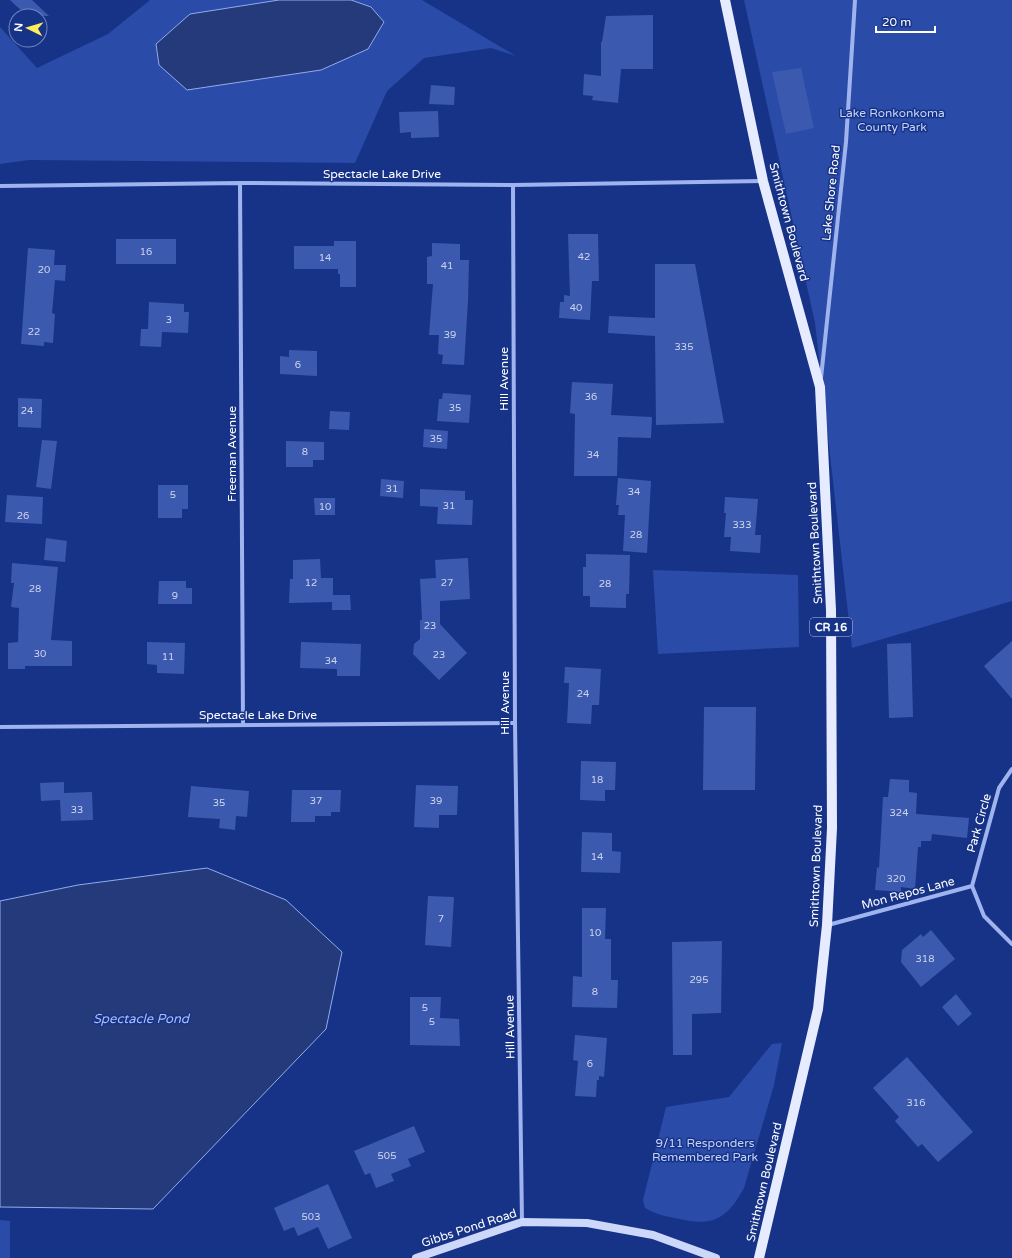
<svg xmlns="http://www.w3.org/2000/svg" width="1012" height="1258" font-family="'Varela Round',sans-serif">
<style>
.green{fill:#2a4ba7}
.water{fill:#253a7a;stroke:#91acf0}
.building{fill:#3c59b0}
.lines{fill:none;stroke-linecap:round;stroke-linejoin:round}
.street{stroke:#9fb4ee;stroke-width:4}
.secondary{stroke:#ccd7fa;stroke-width:8}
.primary{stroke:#e6ebff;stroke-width:10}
.labels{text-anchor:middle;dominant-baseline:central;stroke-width:3;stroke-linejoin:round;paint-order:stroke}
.number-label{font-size:10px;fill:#ced6eb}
.shield{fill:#173388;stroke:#b9c2db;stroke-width:1}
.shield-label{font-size:11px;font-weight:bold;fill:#fff}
.park-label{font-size:12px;fill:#c5d3fa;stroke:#173388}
.street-label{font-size:12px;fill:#fff;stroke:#173388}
.water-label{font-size:13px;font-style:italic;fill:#aabff5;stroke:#173388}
</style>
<rect width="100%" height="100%" fill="#173388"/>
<!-- green -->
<path class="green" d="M150 0H279L239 7H371L351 0H422L516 56 491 48 424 58 387 91 355 163 29 160 0 164V27L37 68 108 34Z
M744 0H1012V601L852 648 815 323Z
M653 570 798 575 799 647 658 654Z
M782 1043 774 1085 744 1188C726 1221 711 1227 675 1218 664 1216 655 1214 645 1208L643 1200 666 1107 729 1097 772 1044Z
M0 1220 10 1221V1258H0Z"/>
<!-- water -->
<path class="water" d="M279 0H351L371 7 384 22 368 49 321 70 187 90 159 65 156 44 190 14Z
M207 868 286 900 342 952 326 1029 153 1209 0 1207V901L78 885Z"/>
<!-- building -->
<path class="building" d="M10 0H32L49 16H27Z
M653 15V69H621L618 103 592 100 593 96 583 95 584 74 601 76V42H602L606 16Z
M801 68 814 128 786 134 772 72Z
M431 85 455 87 454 105 429 104Z
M438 111 439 137 411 138V132L400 133 399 112Z
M568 234H598L599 281H592L590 320 559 318 560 302H564V295L570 296Z
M116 239H176V264H116Z
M334 241H356V287H340V274H338V269H294V246H334Z
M432 243 460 244V260H469L468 301 464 365 442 364 443 355 438 354 439 335H429L433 284H427V257L432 256Z
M28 248 55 250 54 265H66L65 281 55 280 52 313 55 314 53 343 44 342V346L21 344Z
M655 264H695L724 423 656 425 655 336 608 333 609 316 655 318Z
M149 302 184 304V312H189L188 333 162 332 161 347 140 346 141 329H148Z
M289 350 317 351V376L280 374V356L289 357Z
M572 382 613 384 611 415 652 417 651 438 618 437 617 476H574L575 414 570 413Z
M443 393 471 395 469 423 437 421 439 399H442Z
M18 398 42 399 41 428 18 427Z
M330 411 350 412 349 430 329 429Z
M424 429 448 431 447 449 423 447Z
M42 440 57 441 51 489 36 487Z
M286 441 324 442V460H313V467H286Z
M618 478 651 481 647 553 623 551 625 515H618L619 505H616Z
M381 479 404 481 403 498 380 496Z
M158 485H188V509H182V518H158Z
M420 489 465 491V500H473L472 525 437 524 438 507 420 506Z
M7 495 43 497 42 524 5 522Z
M725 497 758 499 755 535H761L760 553 730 551 731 537H724L726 513H724Z
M314 498H335V515H315Z
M46 538 67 541 65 562 44 560Z
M586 554 630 555 629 594H626V608L590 607V596H583V567H586Z
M468 558 470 599 440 601V624L467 653 439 680 413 654 414 644 420 639V620H422L420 579 436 578 435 560Z
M320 559 321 578H333V595H350L351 610H332V602L289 603 290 579H293V560Z
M12 563 58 567 51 640 72 641V666H25V669H8V643L18 642 19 608 11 607 14 583H11Z
M159 581H186V588H192V604H158Z
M1012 641V699L984 666Z
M147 642 185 643 184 674 157 673V665L147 664Z
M301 642 361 644 360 676H337V669L300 668Z
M911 643 913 717 889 718 887 644Z
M565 667 601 669 599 705H592L591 724 567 723 569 683H564Z
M704 707H756L755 790H703Z
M581 761 616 762 615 790H605V801L580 800Z
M890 779 909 780V792L917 793 916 814 969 818 967 838 932 834 931 841H921V847H918L915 889 901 887V892L875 890 877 867 879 868 883 797H888Z
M64 782V793L92 792 93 820 61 821 60 800 41 801 40 783Z
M416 785 458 786 457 815H439V828L414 827Z
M191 786 249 791 247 817 236 816 235 830 219 828 220 819 188 817Z
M292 790H341L340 812H331V816H315V822H291Z
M582 832 612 833V851L621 852 620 873 581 872Z
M428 896 454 897 451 947 425 945Z
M582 908H606L605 939H611V980H618L617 1008 572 1007 573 976 582 977Z
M931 930 955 959 921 987 901 962 902 950 921 934 923 937Z
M722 941 721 1013 692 1014V1055H673L672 942Z
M956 994 972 1014 958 1026 942 1007Z
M410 997H441L440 1018 459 1019 460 1046 410 1045Z
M575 1035 607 1038 604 1077 599 1076V1080H597L596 1097 575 1096 578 1061 573 1060Z
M907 1057 973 1132 938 1162 922 1144 918 1147 895 1121 899 1117 873 1088Z
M414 1126 425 1152 408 1159 411 1166 391 1174 394 1181 376 1188 370 1173 365 1175 354 1151Z
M328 1184 352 1238 328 1249 318 1227 298 1236 294 1227 284 1231 274 1208Z"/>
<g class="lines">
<!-- street -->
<path class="street" d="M240 183 243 725
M513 185 515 723 522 1222
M0 186 240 183 513 185 763 181
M821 378 846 142 855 0
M0 727 515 723
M972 886 999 788 1012 769
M972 886 984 916 1012 944
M828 925 972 886"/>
<!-- secondary -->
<path class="secondary" d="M416 1258 522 1222 587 1223 653 1235 716 1258"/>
<!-- primary -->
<path class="primary" d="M725 0 763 181 820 387 831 610 832 828 827 925 818 1009 759 1258"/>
</g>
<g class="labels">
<!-- number labels -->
<g class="number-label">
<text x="146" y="252">16</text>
<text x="584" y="257">42</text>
<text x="325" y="258">14</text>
<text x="447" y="266">41</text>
<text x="44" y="270">20</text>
<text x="576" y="308">40</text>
<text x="169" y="320">3</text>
<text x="34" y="332">22</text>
<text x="450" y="335">39</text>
<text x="684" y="347">335</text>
<text x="298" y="365">6</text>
<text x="591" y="397">36</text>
<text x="455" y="408">35</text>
<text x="27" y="411">24</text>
<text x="436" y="439">35</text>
<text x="305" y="452">8</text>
<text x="593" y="455">34</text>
<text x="392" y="489">31</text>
<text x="634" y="492">34</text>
<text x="173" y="495">5</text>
<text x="449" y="506">31</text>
<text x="325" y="507">10</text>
<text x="23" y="516">26</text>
<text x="742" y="525">333</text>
<text x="636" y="535">28</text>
<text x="311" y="583">12</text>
<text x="447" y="583">27</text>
<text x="605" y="584">28</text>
<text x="35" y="589">28</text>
<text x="175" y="596">9</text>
<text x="430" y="626">23</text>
<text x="40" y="654">30</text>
<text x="439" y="655">23</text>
<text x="168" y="657">11</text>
<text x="331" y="661">34</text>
<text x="583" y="694">24</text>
<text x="597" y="780">18</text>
<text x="316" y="801">37</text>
<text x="436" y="801">39</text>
<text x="219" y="803">35</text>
<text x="77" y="810">33</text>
<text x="899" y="813">324</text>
<text x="597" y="857">14</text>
<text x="896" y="879">320</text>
<text x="441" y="919">7</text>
<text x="595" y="933">10</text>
<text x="925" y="959">318</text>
<text x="699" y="980">295</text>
<text x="595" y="992">8</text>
<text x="425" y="1008">5</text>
<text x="432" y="1022">5</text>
<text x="590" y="1064">6</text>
<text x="916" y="1103">316</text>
<text x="387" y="1156">505</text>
<text x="311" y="1217">503</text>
</g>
<!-- shield labels -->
<rect class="shield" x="810" y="618" width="42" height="18" rx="3"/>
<g class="shield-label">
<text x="831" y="627">CR 16</text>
</g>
<!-- park labels -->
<g class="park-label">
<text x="892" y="113">Lake Ronkonkoma<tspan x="892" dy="14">County Park</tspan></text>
<text x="705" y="1143">9/11 Responders<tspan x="705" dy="14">Remembered Park</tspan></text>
</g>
<!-- street labels -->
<g class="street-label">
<text x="382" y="174">Spectacle Lake Drive</text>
<text transform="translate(831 193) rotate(-84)">Lake Shore Road</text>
<text transform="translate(789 222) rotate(75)">Smithtown Boulevard</text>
<text transform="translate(504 379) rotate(-90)">Hill Avenue</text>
<text transform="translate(232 454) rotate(-90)">Freeman Avenue</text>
<text transform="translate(815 543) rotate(-93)">Smithtown Boulevard</text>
<text transform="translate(505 703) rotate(-90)">Hill Avenue</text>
<text x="258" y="715">Spectacle Lake Drive</text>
<text transform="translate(979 823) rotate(-74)">Park Circle</text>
<text transform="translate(816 866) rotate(-88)">Smithtown Boulevard</text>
<text transform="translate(908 893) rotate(-15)">Mon Repos Lane</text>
<text transform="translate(510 1027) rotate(-91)">Hill Avenue</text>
<text transform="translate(764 1182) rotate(-77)">Smithtown Boulevard</text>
<text transform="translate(469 1228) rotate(-18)">Gibbs Pond Road</text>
</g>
<!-- water labels -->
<g class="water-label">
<text x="141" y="1019">Spectacle Pond</text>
</g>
</g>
<!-- north arrow -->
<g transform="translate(28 28) rotate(275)"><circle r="19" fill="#173388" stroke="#7485b8"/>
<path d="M0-3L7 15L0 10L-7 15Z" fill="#ffee5c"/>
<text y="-6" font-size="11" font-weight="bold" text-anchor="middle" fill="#ffffff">N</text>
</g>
<!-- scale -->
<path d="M876 26v6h59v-6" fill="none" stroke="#ffffff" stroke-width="2"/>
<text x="882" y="26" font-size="12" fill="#ffffff" stroke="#173388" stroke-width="3" paint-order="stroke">20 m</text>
</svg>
